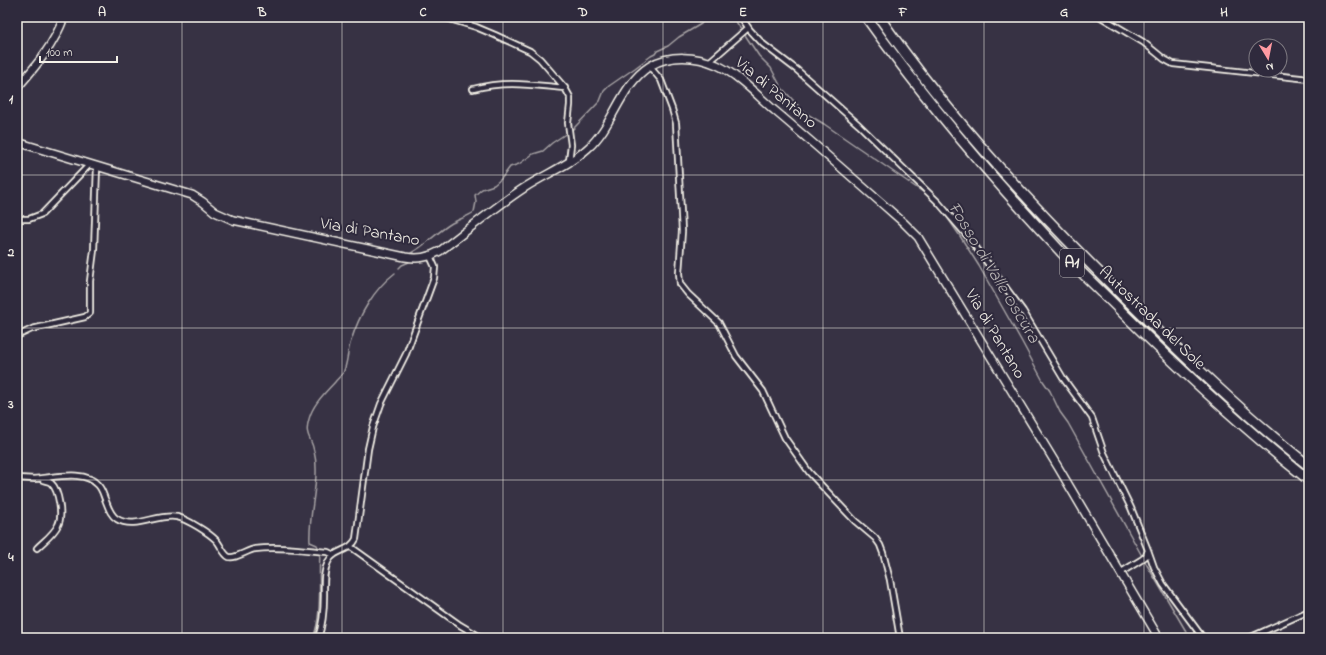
<svg xmlns="http://www.w3.org/2000/svg" width="1326" height="655" font-family="'Indie Flower',sans-serif">
<style>
.lines{fill:none;stroke-linecap:round;stroke-linejoin:round}
.stream{stroke:#a6a2a4;stroke-width:1.5}
.street-casing{stroke:#f4f1e8;stroke-width:8}
.secondary-casing{stroke:#f4f1e8;stroke-width:10}
.highway-casing{stroke:#f4f1e8;stroke-width:12}
.street{stroke:#2f2a3d;stroke-width:4.5}
.secondary{stroke:#2f2a3d;stroke-width:7}
.highway{stroke:#2f2a3d;stroke-width:9}
.grid{fill:none;stroke:#f4f1e8;stroke-width:1;stroke-opacity:0.55}
.labels{text-anchor:middle;dominant-baseline:central;stroke-width:4;stroke-linejoin:round;paint-order:stroke}
.shield{fill:#2f2a3d;stroke:#b9b5b5;stroke-width:1}
.shield-label{font-size:16px;font-weight:bold;fill:#f4f1e8}
.street-label{font-size:17px;fill:#f4f1e8;stroke:#2f2a3d}
.water-label{font-size:18px;font-style:italic;fill:#bab6b5;stroke:#2f2a3d}
.neatline{fill:none;stroke:#f4f1e8;stroke-width:1.5}
.grid-label{font-size:13px;text-anchor:middle;font-weight:bold;fill:#f4f1e8}
</style>
<rect width="100%" height="100%" fill="#373244"/>
<filter id="ink" filterUnits="userSpaceOnUse"><feTurbulence type="fractalNoise" baseFrequency=".025" numOctaves="2"/><feDisplacementMap in="SourceGraphic" scale="8" xChannelSelector="R" yChannelSelector="G"/><feConvolveMatrix kernelMatrix="1 2 1 2 8 2 1 2 1" color-interpolation-filters="sRGB"/></filter>
<g filter="url(#ink)">
<g class="lines">
<!-- stream -->
<path class="stream" d="M733 17 759 56 771 68 781 87 804 112 824 124 930 197
M940 207 960 236 979 266 1022 342 1043 381 1050 391 1060 412 1068 423 1142 556
M411 255V253C426 245 437 232 452 223 459 219 467 217 474 212L476 202 475 195 482 189 494 185 501 179 510 167 519 164 533 154 543 151 552 143 573 129 600 101 604 91 609 86 635 68 651 56 655 54 657 51 668 46 679 37 701 24 706 17
M399 268 402 265 409 262V260
M319 549 317 545 310 542C308 514 321 478 314 451 311 436 304 436 309 419 313 404 325 393 335 382 337 379 341 376 343 373 348 363 347 351 351 341 359 315 374 289 395 273
M1144 560 1190 638
M313 638C323 613 318 580 320 553"/>
<!-- street casing -->
<g class="street-casing">
<path id="street" d="M443 17 476 27 495 35 530 51 540 59 565 88 570 97V105L568 123 571 145 569 161
M741 17 750 30 763 44 797 70 859 125 938 202 969 238 1023 311 1063 378 1092 418 1104 453 1131 508 1144 540 1148 550 1146 556 1141 560 1120 573
M1101 17 1143 42 1164 59 1173 64 1309 79
M709 62 748 28
M650 67 661 80 672 109 676 123 682 231 679 273 680 284 688 294 719 323 736 356 763 391 785 438 809 472 821 485 855 521 875 538 880 545 883 553 890 580 900 638
M473 89C506 80 532 85 565 88
M17 219H29L42 214 89 165
M17 336 32 329 85 317 90 313V281L94 250 97 167
M17 478 35 479
M34 479C53 478 85 469 98 485 102 489 103 494 105 499 108 506 110 515 117 519 135 530 158 513 177 517 187 519 209 533 216 540 221 545 223 554 229 557 235 559 248 550 255 549 279 546 304 550 328 552L334 555
M351 547 460 625 482 638
M37 548C44 541 54 534 58 525 63 516 59 490 51 483 49 481 46 481 43 480
M1148 550 1154 567 1163 584 1203 638
M318 638C323 624 324 610 324 595 324 584 323 572 328 562 334 549 350 552 356 539L368 449 373 427 381 404 406 354 434 278 435 267 430 256
M631 638H634
M1249 638 1309 611"/>
</g>
<!-- secondary casing -->
<g class="secondary-casing">
<path id="secondary" d="M17 88C36 66 54 45 64 17
M17 142 192 195 203 202 215 212 233 220 405 257C418 259 428 258 440 251 468 230 495 207 524 188 545 174 570 165 588 148 614 125 620 85 650 66 670 54 696 56 717 65 737 74 757 95 774 110 818 147 861 185 904 223L918 237 1058 467 1159 638"/>
</g>
<!-- highway casing -->
<g class="highway-casing">
<path id="highway" d="M866 17C926 101 993 180 1064 255 1084 275 1104 294 1124 314 1183 372 1244 429 1309 480
M879 17C953 123 1043 218 1135 308 1191 363 1248 418 1309 466"/>
</g>
<!-- street -->
<use href="#street" class="street"/>
<!-- secondary -->
<use href="#secondary" class="secondary"/>
<!-- highway -->
<use href="#highway" class="highway"/>
</g>
</g>
<!-- grid -->
<path class="grid" d="M182 17V638M342 17V638M503 17V638M663 17V638M823 17V638M984 17V638M1144 17V638M17 175H1309M17 328H1309M17 480H1309"/>
<g class="labels">
<!-- shield labels -->
<rect class="shield" x="1060" y="249" width="24" height="28" rx="3"/>
<g class="shield-label">
<text x="1072" y="263">A1</text>
</g>
<!-- street labels -->
<g class="street-label">
<text transform="translate(776 93) rotate(40)">Via di Pantano</text>
<text transform="translate(370 232) rotate(10)">Via di Pantano</text>
<text transform="translate(1152 318) rotate(44)">Autostrada del Sole</text>
<text transform="translate(995 334) rotate(59)">Via di Pantano</text>
</g>
<!-- water labels -->
<g class="water-label">
<text transform="translate(993 273) rotate(59)">Fosso di Valle Oscura</text>
</g>
</g>
<!-- margin -->
<rect width="1326" height="655" fill="none" stroke="#2f2a3d" stroke-width="44"/>
<!-- north arrow -->
<g transform="translate(1268 58) rotate(170)"><circle r="19" fill="#2f2a3d" stroke="#7e7a81"/>
<path d="M0-3L7 15L0 10L-7 15Z" fill="#ff9aa2"/>
<text y="-6" font-size="11" font-weight="bold" text-anchor="middle" fill="#f4f1e8">N</text>
</g>
<!-- scale -->
<path d="M40 56v6h77v-6" fill="none" stroke="#f4f1e8" stroke-width="2"/>
<text x="46" y="56" font-size="12" fill="#f4f1e8" stroke="#2f2a3d" stroke-width="3" paint-order="stroke">100 m</text>
<rect x="22" y="22" width="1282" height="611" class="neatline"/>
<g class="grid-label">
<text x="102" y="16">A</text>
<text x="262" y="16">B</text>
<text x="423" y="16">C</text>
<text x="583" y="16">D</text>
<text x="743" y="16">E</text>
<text x="903" y="16">F</text>
<text x="1064" y="16">G</text>
<text x="1224" y="16">H</text>
<text x="11" y="103">1</text>
<text x="11" y="256">2</text>
<text x="11" y="408">3</text>
<text x="11" y="561">4</text>
</g>
</svg>
